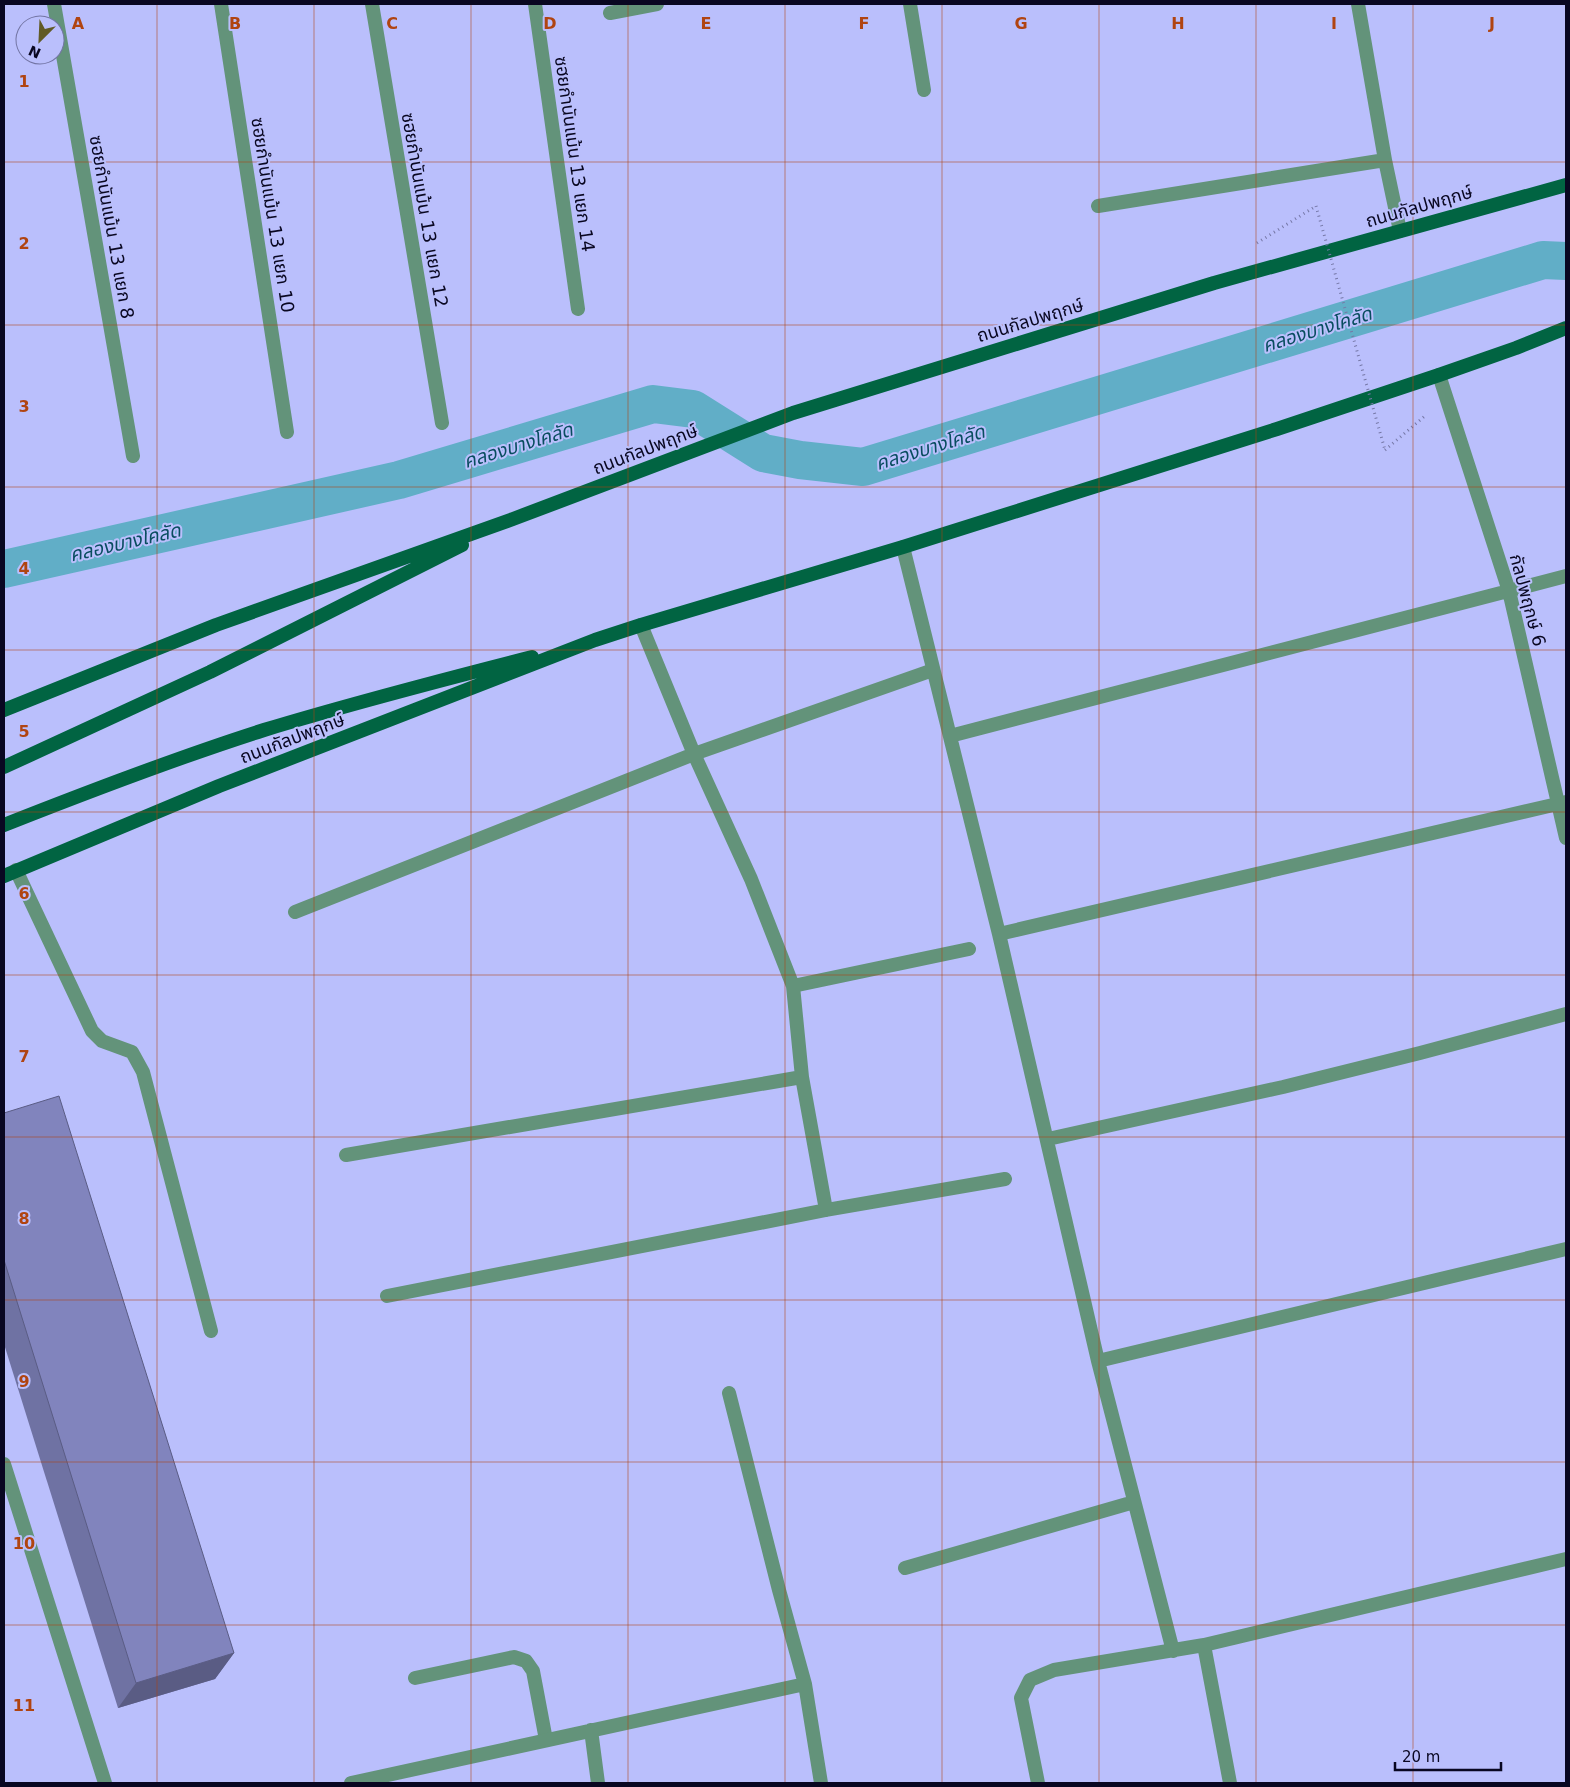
<svg xmlns="http://www.w3.org/2000/svg" width="1570" height="1787" font-family="'DejaVu Sans','Noto Sans Thai',sans-serif">
<style>
.lines{fill:none;stroke-linecap:round;stroke-linejoin:round}
.canal{stroke:#61aec7;stroke-width:38}
.path{stroke:#7678a7;stroke-width:3;stroke-dasharray:1 4;stroke-linecap:butt}
.service{stroke:#63937a;stroke-width:14}
.minor{stroke:#63937a;stroke-width:14}
.primary{stroke:#016442;stroke-width:14}
.path-bridge{stroke:#7678a7;stroke-width:3;stroke-dasharray:1 4;stroke-linecap:butt}
.wall{fill:#6f72a3}
.shaded-wall{fill:#5a5c84}
.building{fill:#8184bd;stroke:#5a5c84}
.grid{fill:none;stroke:#b04411;stroke-width:1;stroke-opacity:0.55}
.labels{text-anchor:middle;dominant-baseline:central;stroke-width:4;stroke-linejoin:round;paint-order:stroke}
.street-label{font-size:18px;fill:#090721;stroke:#babffc}
.water-label{font-size:19px;font-style:italic;fill:#084d5f;stroke:#babffc}
.grid-label{font-size:16px;text-anchor:middle;font-weight:bold;fill:#b04411;stroke:#babffc;stroke-width:4;stroke-linejoin:round;paint-order:stroke}
</style>
<rect width="100%" height="100%" fill="#babffc"/>
<g class="lines">
<!-- canal -->
<path class="canal" d="M4 569 399 480 653 404 693 409 763 453 800 460 863 467 1543 260 1566 261"/>
<!-- path -->
<path class="path" d="M1257 243 1316 206
M1385 450 1426 415"/>
<!-- service -->
<path class="service" d="M4 1464 105 1783
M415 1678 514 1657 526 1661 533 1671 546 1740"/>
<!-- minor -->
<path class="minor" d="M54 4 133 456
M221 4 287 432
M372 4 442 423
M535 4 578 309
M910 4 924 90
M1358 4 1385 160 1400 231
M610 13 657 4
M1098 206 1385 160
M1439 375 1509 591 1566 838
M903 547 999 934 1098 1361 1173 1651
M641 625 694 754 751 879 793 986 802 1077 826 1210
M950 736 1566 576
M16 870 92 1031 102 1041 132 1052 143 1072 211 1331
M295 912 694 754 933 670
M999 934 1566 802
M793 986 969 949
M1048 1139 1283 1087 1420 1053 1566 1014
M346 1155 802 1077
M387 1296 826 1210 1005 1179
M1098 1361 1566 1249
M729 1393 779 1590 805 1684 821 1783
M905 1568 1134 1502
M1204 1645 1230 1783
M591 1730 598 1783
M351 1783 805 1684
M1038 1783 1021 1698 1030 1680 1054 1670 1204 1645 1566 1559"/>
<!-- primary -->
<path class="primary" d="M4 710 216 625 513 519 793 413 1214 283 1566 185
M4 767 210 672 462 545
M4 825C90 791 176 758 264 730 353 703 442 680 532 657
M4 876 219 786 595 640 641 625 903 547 1277 429 1439 375 1516 348 1566 328"/>
<!-- path-bridge -->
<path class="path-bridge" d="M1316 206 1385 450"/>
</g>
<!-- wall -->
<path class="wall" d="M4 1113 234 1653 215 1679 118 1708 4 1344Z"/>
<!-- shaded-wall -->
<path class="shaded-wall" d="M234 1653 215 1679 118 1708 136 1683Z"/>
<!-- building -->
<path class="building" d="M59 1096 234 1653 136 1683 4 1260V1113Z"/>
<!-- grid -->
<path class="grid" d="M157 4V1783M314 4V1783M471 4V1783M628 4V1783M785 4V1783M942 4V1783M1099 4V1783M1256 4V1783M1413 4V1783M4 162H1566M4 325H1566M4 487H1566M4 650H1566M4 812H1566M4 975H1566M4 1137H1566M4 1300H1566M4 1462H1566M4 1625H1566"/>
<g class="labels">
<!-- street labels -->
<g class="street-label">
<text transform="translate(575 154) rotate(82)">ซฮยกำนันแม้น 13 แยก 14</text>
<text transform="translate(1419 206) rotate(-16)">ถนนกัลปพฤกษ์</text>
<text transform="translate(425 210) rotate(80)">ซฮยกำนันแม้น 13 แยก 12</text>
<text transform="translate(273 215) rotate(81)">ซฮยกำนันแม้น 13 แยก 10</text>
<text transform="translate(112 227) rotate(80)">ซฮยกำนันแม้น 13 แยก 8</text>
<text transform="translate(1030 320) rotate(-17)">ถนนกัลปพฤกษ์</text>
<text transform="translate(645 449) rotate(-21)">ถนนกัลปพฤกษ์</text>
<text transform="translate(1528 600) rotate(75)">กัลปพฤกษ์ 6</text>
<text transform="translate(292 738) rotate(-21)">ถนนกัลปพฤกษ์</text>
</g>
<!-- water labels -->
<g class="water-label">
<text transform="translate(1317 329) rotate(-17)">คลองบางโคลัด</text>
<text transform="translate(518 445) rotate(-17)">คลองบางโคลัด</text>
<text transform="translate(930 447) rotate(-17)">คลองบางโคลัด</text>
<text transform="translate(125 542) rotate(-13)">คลองบางโคลัด</text>
</g>
</g>
<g class="grid-label">
<text x="78" y="29">A</text>
<text x="235" y="29">B</text>
<text x="392" y="29">C</text>
<text x="550" y="29">D</text>
<text x="706" y="29">E</text>
<text x="864" y="29">F</text>
<text x="1021" y="29">G</text>
<text x="1178" y="29">H</text>
<text x="1334" y="29">I</text>
<text x="1492" y="29">J</text>
<text x="24" y="87">1</text>
<text x="24" y="249">2</text>
<text x="24" y="412">3</text>
<text x="24" y="574">4</text>
<text x="24" y="737">5</text>
<text x="24" y="899">6</text>
<text x="24" y="1062">7</text>
<text x="24" y="1224">8</text>
<text x="24" y="1387">9</text>
<text x="24" y="1549">10</text>
<text x="24" y="1711">11</text>
</g>
<!-- border -->
<rect width="1570" height="1787" fill="none" stroke="#090721" stroke-width="10"/>
<!-- north arrow -->
<g transform="translate(40 40) rotate(204)"><circle r="24" fill="#babffc" stroke="#7375a4"/>
<path d="M0-4L9 19L0 12L-9 19Z" fill="#615a26"/>
<text y="-8" font-size="14" font-weight="bold" text-anchor="middle" fill="#090721">N</text>
</g>
<!-- scale -->
<path d="M1395 1762v8h106v-8" fill="none" stroke="#090721" stroke-width="2.5"/>
<text x="1402" y="1762" font-size="15" fill="#090721" stroke="#babffc" stroke-width="4" paint-order="stroke">20 m</text>
</svg>
